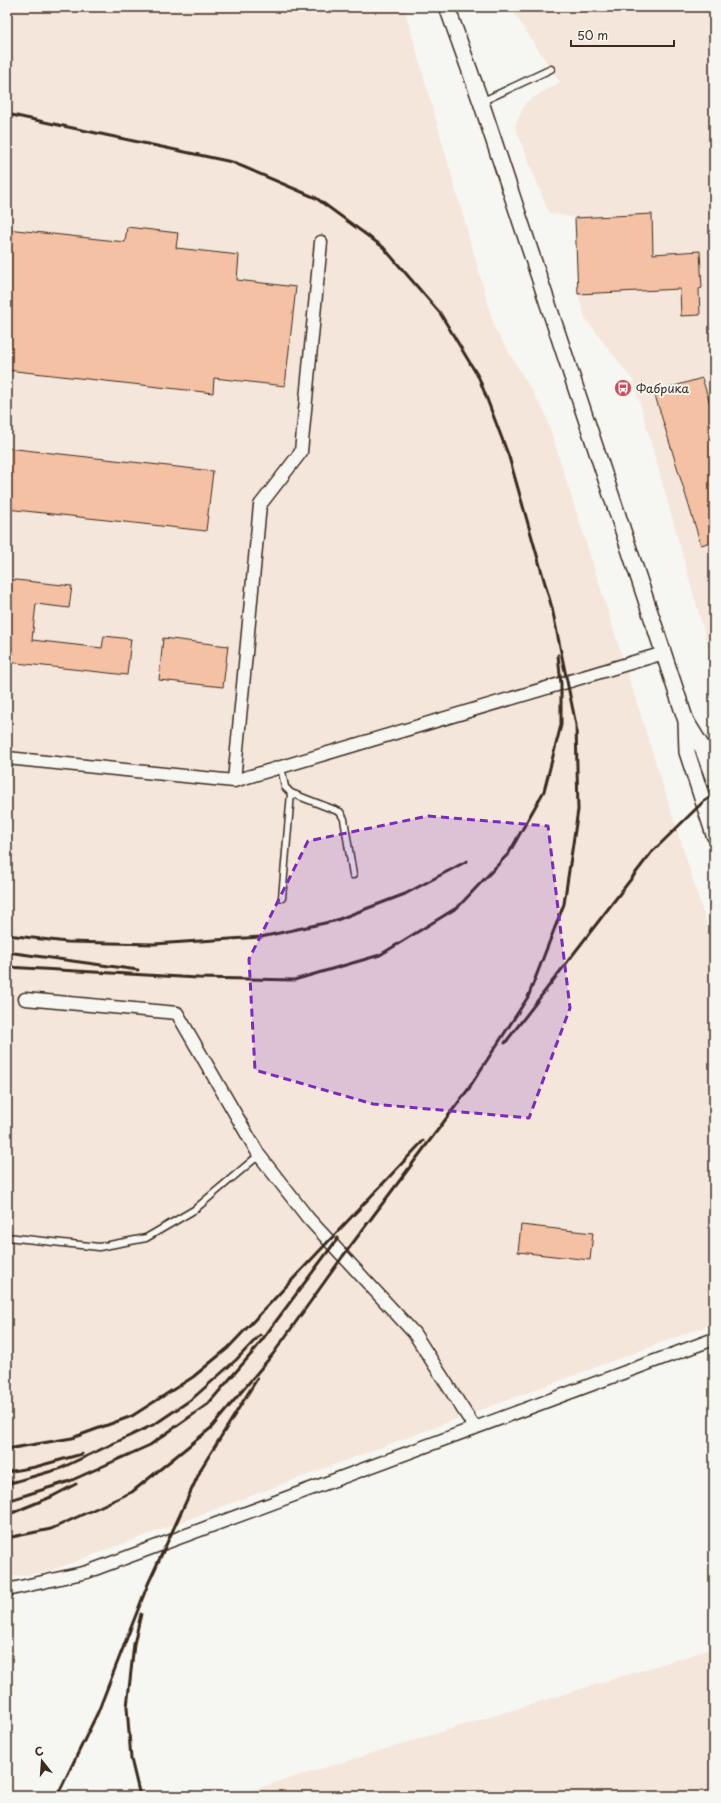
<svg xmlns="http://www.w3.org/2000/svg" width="721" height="1803" font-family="'Playpen Sans',sans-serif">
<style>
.built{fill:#f5e6db}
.building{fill:#f4c1a4;stroke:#3b2a1e}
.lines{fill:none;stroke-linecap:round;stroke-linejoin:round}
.service-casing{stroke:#3b2a1e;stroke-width:9}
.minor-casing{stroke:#3b2a1e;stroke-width:15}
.tertiary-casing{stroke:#3b2a1e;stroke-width:18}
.service{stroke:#f6f6f2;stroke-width:6}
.minor{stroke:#f6f6f2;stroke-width:12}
.tertiary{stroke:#f6f6f2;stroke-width:15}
.rail{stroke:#3b2a1e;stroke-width:3}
.marked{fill:#7b2cbf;fill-opacity:0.2;stroke:#7b2cbf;stroke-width:3;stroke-dasharray:8 5;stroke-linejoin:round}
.labels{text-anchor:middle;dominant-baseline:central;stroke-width:4;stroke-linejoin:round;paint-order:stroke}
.poi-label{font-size:12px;fill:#3b2a1e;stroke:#f6f6f2;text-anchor:start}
</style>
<rect width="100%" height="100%" fill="#f6f6f2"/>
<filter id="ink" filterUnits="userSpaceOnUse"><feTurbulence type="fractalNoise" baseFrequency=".025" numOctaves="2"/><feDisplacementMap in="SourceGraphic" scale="8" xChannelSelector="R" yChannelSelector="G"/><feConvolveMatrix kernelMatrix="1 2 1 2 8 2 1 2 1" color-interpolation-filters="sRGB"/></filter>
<g filter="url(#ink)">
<!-- built -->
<path class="built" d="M7 7H404L495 329 545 413 714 947V1323L47 1572 7 1577Z
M510 7H714V667L634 382 585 318 578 294 575 218 549 213 515 126 526 102 560 82Z
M714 1648V1796H233Z"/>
<!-- building -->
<path class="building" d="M652 214 653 254 700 251 702 288 699 289 700 315 681 316 680 289 578 294 575 218Z
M127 227 178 233 176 248 239 255 237 280 296 287 285 386 214 378 213 393 7 370V229L125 242Z
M702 378 714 416V541L701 545 654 392Z
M7 448 213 471 206 531 7 509Z
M7 579 72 586 69 608 36 604 32 640 102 648 104 636 131 639 127 675 7 662V628L10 601H7Z
M163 638 228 646 223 687 159 680Z
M521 1225 593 1233 590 1260 518 1252Z"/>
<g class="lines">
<!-- service casing -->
<g class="service-casing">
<path id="service" d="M481 102 551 69
M281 767 285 787 291 793 340 812 344 819 353 875
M282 898 291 793
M7 1237 99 1247 146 1238 194 1210 259 1155"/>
</g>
<!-- minor casing -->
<g class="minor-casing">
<path id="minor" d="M7 758 234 781 664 653
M234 781 260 505 301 452 321 242
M25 999 177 1013 259 1155 308 1218 414 1333 475 1428
M7 1590 87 1572 714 1339"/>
</g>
<!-- tertiary casing -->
<g class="tertiary-casing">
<path id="tertiary" d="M447 7 481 102 686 721 702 747 714 780
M686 722 687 752 714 835"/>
</g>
<!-- service -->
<use href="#service" class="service"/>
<!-- minor -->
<use href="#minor" class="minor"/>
<!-- tertiary -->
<use href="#tertiary" class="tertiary"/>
<!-- rail -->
<path class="rail" d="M7 114 232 162 316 198 383 247 440 313 479 378 509 457 552 608 576 725 578 810 564 904 528 997 467 1091
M7 935 67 942 154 944 261 937 334 921 405 894 467 861
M7 952 138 970
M7 967 198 978 294 980 380 955 458 907 509 853 544 791 561 725V684L558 655
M505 1043 651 853 703 802 714 795
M7 1449 72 1438 132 1416 193 1377 228 1348 423 1141
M7 1472 35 1467 82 1454
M7 1484 59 1469 155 1424 192 1399 236 1360 260 1335
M7 1501 70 1481 150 1445 208 1404 253 1352 338 1238
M7 1515 51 1497 76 1484
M7 1538 51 1529 132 1492 211 1428 273 1354 343 1256 470 1087
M56 1796 61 1788 98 1712 148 1584 202 1467 257 1379
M140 1796 131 1759 127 1707 134 1644 141 1614"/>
</g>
</g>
<!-- marked area -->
<path class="marked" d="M428 816 548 826 570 1008 529 1118 373 1104 255 1070 249 959 308 841Z"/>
<!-- icons -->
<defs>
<g id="bus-disc" transform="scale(0.9)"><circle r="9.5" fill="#d1495b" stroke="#f6f6f2"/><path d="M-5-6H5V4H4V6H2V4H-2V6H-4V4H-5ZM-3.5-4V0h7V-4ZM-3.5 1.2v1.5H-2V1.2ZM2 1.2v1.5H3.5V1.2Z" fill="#fff"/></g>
</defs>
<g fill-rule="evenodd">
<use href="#bus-disc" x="623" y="388"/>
</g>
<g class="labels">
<!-- poi labels -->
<g class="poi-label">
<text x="636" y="388">Фабрика</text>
</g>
</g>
<!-- margin -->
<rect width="721" height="1803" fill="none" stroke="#f6f6f2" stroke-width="24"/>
<rect x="12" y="12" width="697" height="1779" fill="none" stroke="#3b2a1e" stroke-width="1.5" filter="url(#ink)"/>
<!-- north arrow -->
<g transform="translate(42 1761) rotate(343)" stroke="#f6f6f2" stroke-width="3" paint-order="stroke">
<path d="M0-3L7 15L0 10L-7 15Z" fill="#3b2a1e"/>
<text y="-6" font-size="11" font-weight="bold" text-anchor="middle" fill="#3b2a1e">С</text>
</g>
<!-- scale -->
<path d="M571 40v6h103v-6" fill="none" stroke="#3b2a1e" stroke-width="2"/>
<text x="577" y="40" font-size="12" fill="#3b2a1e" stroke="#f6f6f2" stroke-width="3" paint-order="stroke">50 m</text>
</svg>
